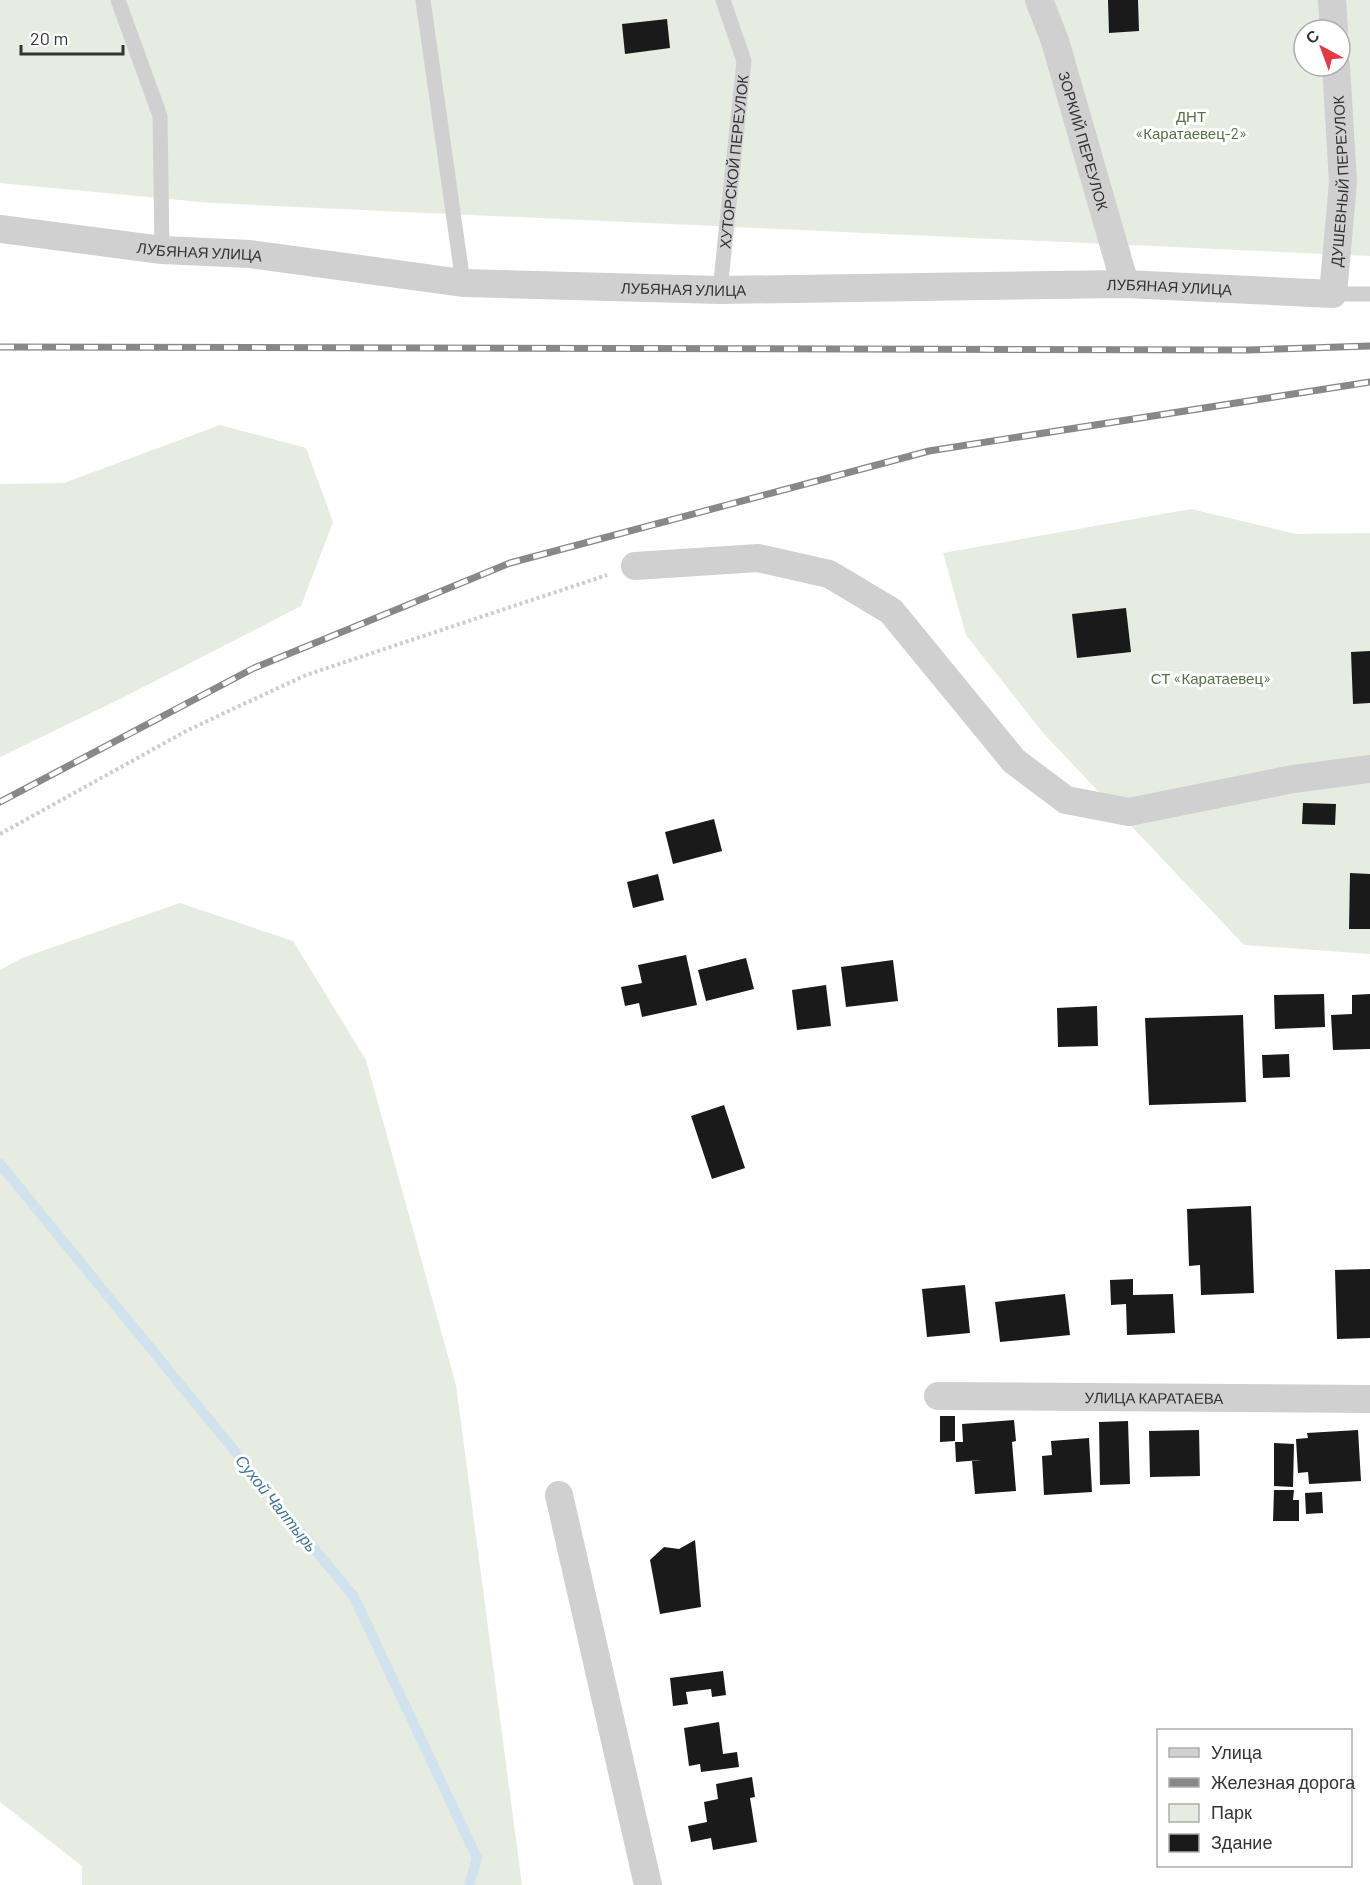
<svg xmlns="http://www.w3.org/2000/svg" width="1370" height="1885" font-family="Barlow,sans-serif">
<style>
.green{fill:#e6ecdf;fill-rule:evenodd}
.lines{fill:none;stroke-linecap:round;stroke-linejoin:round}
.stream{stroke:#cfe2ee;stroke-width:10}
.building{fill:#1a1a1a}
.path{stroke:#cdcdcd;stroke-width:4;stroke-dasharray:3 3;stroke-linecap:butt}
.lane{stroke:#d0d0d0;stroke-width:15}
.street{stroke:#d0d0d0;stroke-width:28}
.rail-casing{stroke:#888;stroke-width:7}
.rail{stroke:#fff;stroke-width:4.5;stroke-dasharray:14;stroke-linecap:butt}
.labels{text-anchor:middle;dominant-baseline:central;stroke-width:6;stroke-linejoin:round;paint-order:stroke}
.park-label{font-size:15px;fill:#56703f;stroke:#fff}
.street-label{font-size:15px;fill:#333;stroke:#fff}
.water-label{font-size:16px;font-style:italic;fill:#3f7597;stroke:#fff}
</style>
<rect width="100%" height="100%" fill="#fff"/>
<!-- green -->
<path class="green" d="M0 0H1370V256L212 203 0 183ZM1304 30H1340V66H1304Z
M220 425 306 448 333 522 301 606 122 698 0 757V484L64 483Z
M1191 509 1296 534 1370 533V954L1244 945 1044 734 966 635 943 553Z
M180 903 293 941 366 1060 456 1385 522 1885H82V1866L0 1802V970L22 958Z"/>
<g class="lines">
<!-- stream -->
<path class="stream" d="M0 1164 354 1597 477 1858 469 1885"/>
</g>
<!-- building -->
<path class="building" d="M1108 0H1138L1139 31 1109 33Z
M667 19 670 48 625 54 622 24Z
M1126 608 1131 652 1077 658 1072 614Z
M1370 651V703L1353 704 1351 652Z
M1303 803 1336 804 1335 825 1302 824Z
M714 819 722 851 673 864 665 832Z
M1350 873 1370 874V929H1349Z
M658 874 664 900 633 908 627 882Z
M686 955 697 1005 642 1017 639 1003 625 1006 621 987 642 983 638 965Z
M746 958 754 989 706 1001 698 970Z
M893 960 898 1001 846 1007 841 967Z
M826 985 831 1026 797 1030 792 990Z
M1324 994 1325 1027 1275 1029 1274 995Z
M1370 994V1049L1333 1050 1331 1015 1352 1014V995Z
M1097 1006 1098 1046 1058 1047 1057 1008Z
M1243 1015 1246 1102 1149 1105 1145 1018Z
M1289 1054 1290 1077 1263 1078 1262 1055Z
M724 1105 745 1168 712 1179 691 1116Z
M1251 1206 1254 1293 1201 1295 1200 1265 1189 1266 1187 1209Z
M1370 1269V1338L1337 1339 1335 1270Z
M1133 1279V1295L1173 1294 1175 1333 1127 1335 1126 1304 1111 1305 1110 1280Z
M965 1285 970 1333 927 1337 922 1289Z
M1065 1294 1070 1335 1000 1342 995 1302Z
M940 1416H955V1441L940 1442Z
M1014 1420 1016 1441 1012 1442 1016 1491 975 1494 972 1461 981 1460 956 1462 955 1442H963L962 1424Z
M1128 1421 1130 1484 1100 1485 1099 1422Z
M1199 1430 1200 1476 1150 1477 1149 1431Z
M1358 1430 1361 1481 1309 1484 1308 1472 1298 1473 1296 1439 1308 1438 1307 1433Z
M1089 1438 1092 1492 1044 1495 1042 1456 1052 1455 1051 1441Z
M1274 1443 1294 1444 1293 1487 1274 1486Z
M1274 1490H1294L1293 1500H1299V1521H1273Z
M1322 1492 1323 1513 1306 1514 1305 1493Z
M695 1540 701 1607 660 1614 650 1560 664 1547 679 1549Z
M723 1671 726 1695 712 1697 711 1689 686 1692 688 1704 673 1706 670 1678Z
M719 1722 723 1754 737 1752 739 1767 701 1772 700 1764 689 1766 684 1728Z
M752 1777 755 1797 750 1798 757 1842 713 1850 711 1838 691 1842 688 1826 707 1822 704 1802 718 1799 716 1784Z"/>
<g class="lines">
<!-- path -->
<path class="path" d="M0 834 188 730 306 675 607 575"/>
<!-- lane -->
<g class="lane">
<path d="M118 0 160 116 162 250"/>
<path d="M423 0 463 283"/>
<path id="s1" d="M720 290 744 61 723 0"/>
<path d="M1333 294H1370"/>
</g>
<!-- street -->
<g class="street">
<path id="s2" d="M1039 0 1055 41 1125 284"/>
<path d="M1332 0 1334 30"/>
<path id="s3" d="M0 229 162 250 250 254 463 283 720 290 1125 284 1333 294 1343 182 1336 66"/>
<path d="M635 566 758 558 829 574 891 611 1014 761 1066 800 1129 812 1293 779 1370 769"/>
<path id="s4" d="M938 1396 1370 1399"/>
<path d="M559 1495 648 1885"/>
</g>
<!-- rail casing -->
<g class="rail-casing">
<path id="rail" d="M0 347 1247 350 1370 346
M0 802 254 668 510 563 929 451 1370 382"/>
</g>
<!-- rail -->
<use href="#rail" class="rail"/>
</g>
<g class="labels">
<!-- park labels -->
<g class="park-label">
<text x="1191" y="116">ДНТ<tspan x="1191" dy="17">«Каратаевец-2»</tspan></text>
<text x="1211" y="678">СТ «Каратаевец»</text>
</g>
<!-- street labels -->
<g class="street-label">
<text stroke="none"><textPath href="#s2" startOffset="148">ЗОРКИЙ ПЕРЕУЛОК</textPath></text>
<text stroke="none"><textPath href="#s1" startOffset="129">ХУТОРСКОЙ ПЕРЕУЛОК</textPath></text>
<text stroke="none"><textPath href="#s3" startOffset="1450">ДУШЕВНЫЙ ПЕРЕУЛОК</textPath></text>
<text stroke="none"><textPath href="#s3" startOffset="201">ЛУБЯНАЯ УЛИЦА</textPath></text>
<text stroke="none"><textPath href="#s3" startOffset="1173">ЛУБЯНАЯ УЛИЦА</textPath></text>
<text stroke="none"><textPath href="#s3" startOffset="687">ЛУБЯНАЯ УЛИЦА</textPath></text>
<text stroke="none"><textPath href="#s4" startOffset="216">УЛИЦА КАРАТАЕВА</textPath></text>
</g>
<!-- water labels -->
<g class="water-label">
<text transform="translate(277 1503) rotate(51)">Сухой Чалтырь</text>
</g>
</g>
<!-- legend -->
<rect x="1157" y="1729" width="195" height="138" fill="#ffffff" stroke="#adadad" stroke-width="1.5"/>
<rect x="1169" y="1748" width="30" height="9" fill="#d0d0d0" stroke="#adadad" stroke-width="1.5"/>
<text x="1211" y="1759" font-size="18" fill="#333333">Улица</text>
<rect x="1169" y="1778" width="30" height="9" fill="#888888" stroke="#adadad" stroke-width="1.5"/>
<text x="1211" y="1789" font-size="18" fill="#333333">Железная дорога</text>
<rect x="1169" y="1804" width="30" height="18" fill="#e6ecdf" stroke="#adadad" stroke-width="1.5"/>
<text x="1211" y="1819" font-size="18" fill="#333333">Парк</text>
<rect x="1169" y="1834" width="30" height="18" fill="#1a1a1a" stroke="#adadad" stroke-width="1.5"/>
<text x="1211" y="1849" font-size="18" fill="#333333">Здание</text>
<!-- north arrow -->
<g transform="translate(1322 48) rotate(319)"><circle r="28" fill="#ffffff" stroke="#adadad" stroke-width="1.5"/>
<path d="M0-4.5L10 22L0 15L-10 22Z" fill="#e63946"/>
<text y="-9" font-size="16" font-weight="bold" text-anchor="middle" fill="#333333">С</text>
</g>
<!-- scale -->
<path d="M21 45v9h102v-9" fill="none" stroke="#333333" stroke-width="3"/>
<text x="30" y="45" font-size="18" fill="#333333" stroke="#ffffff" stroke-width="4.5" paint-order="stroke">20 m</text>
</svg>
